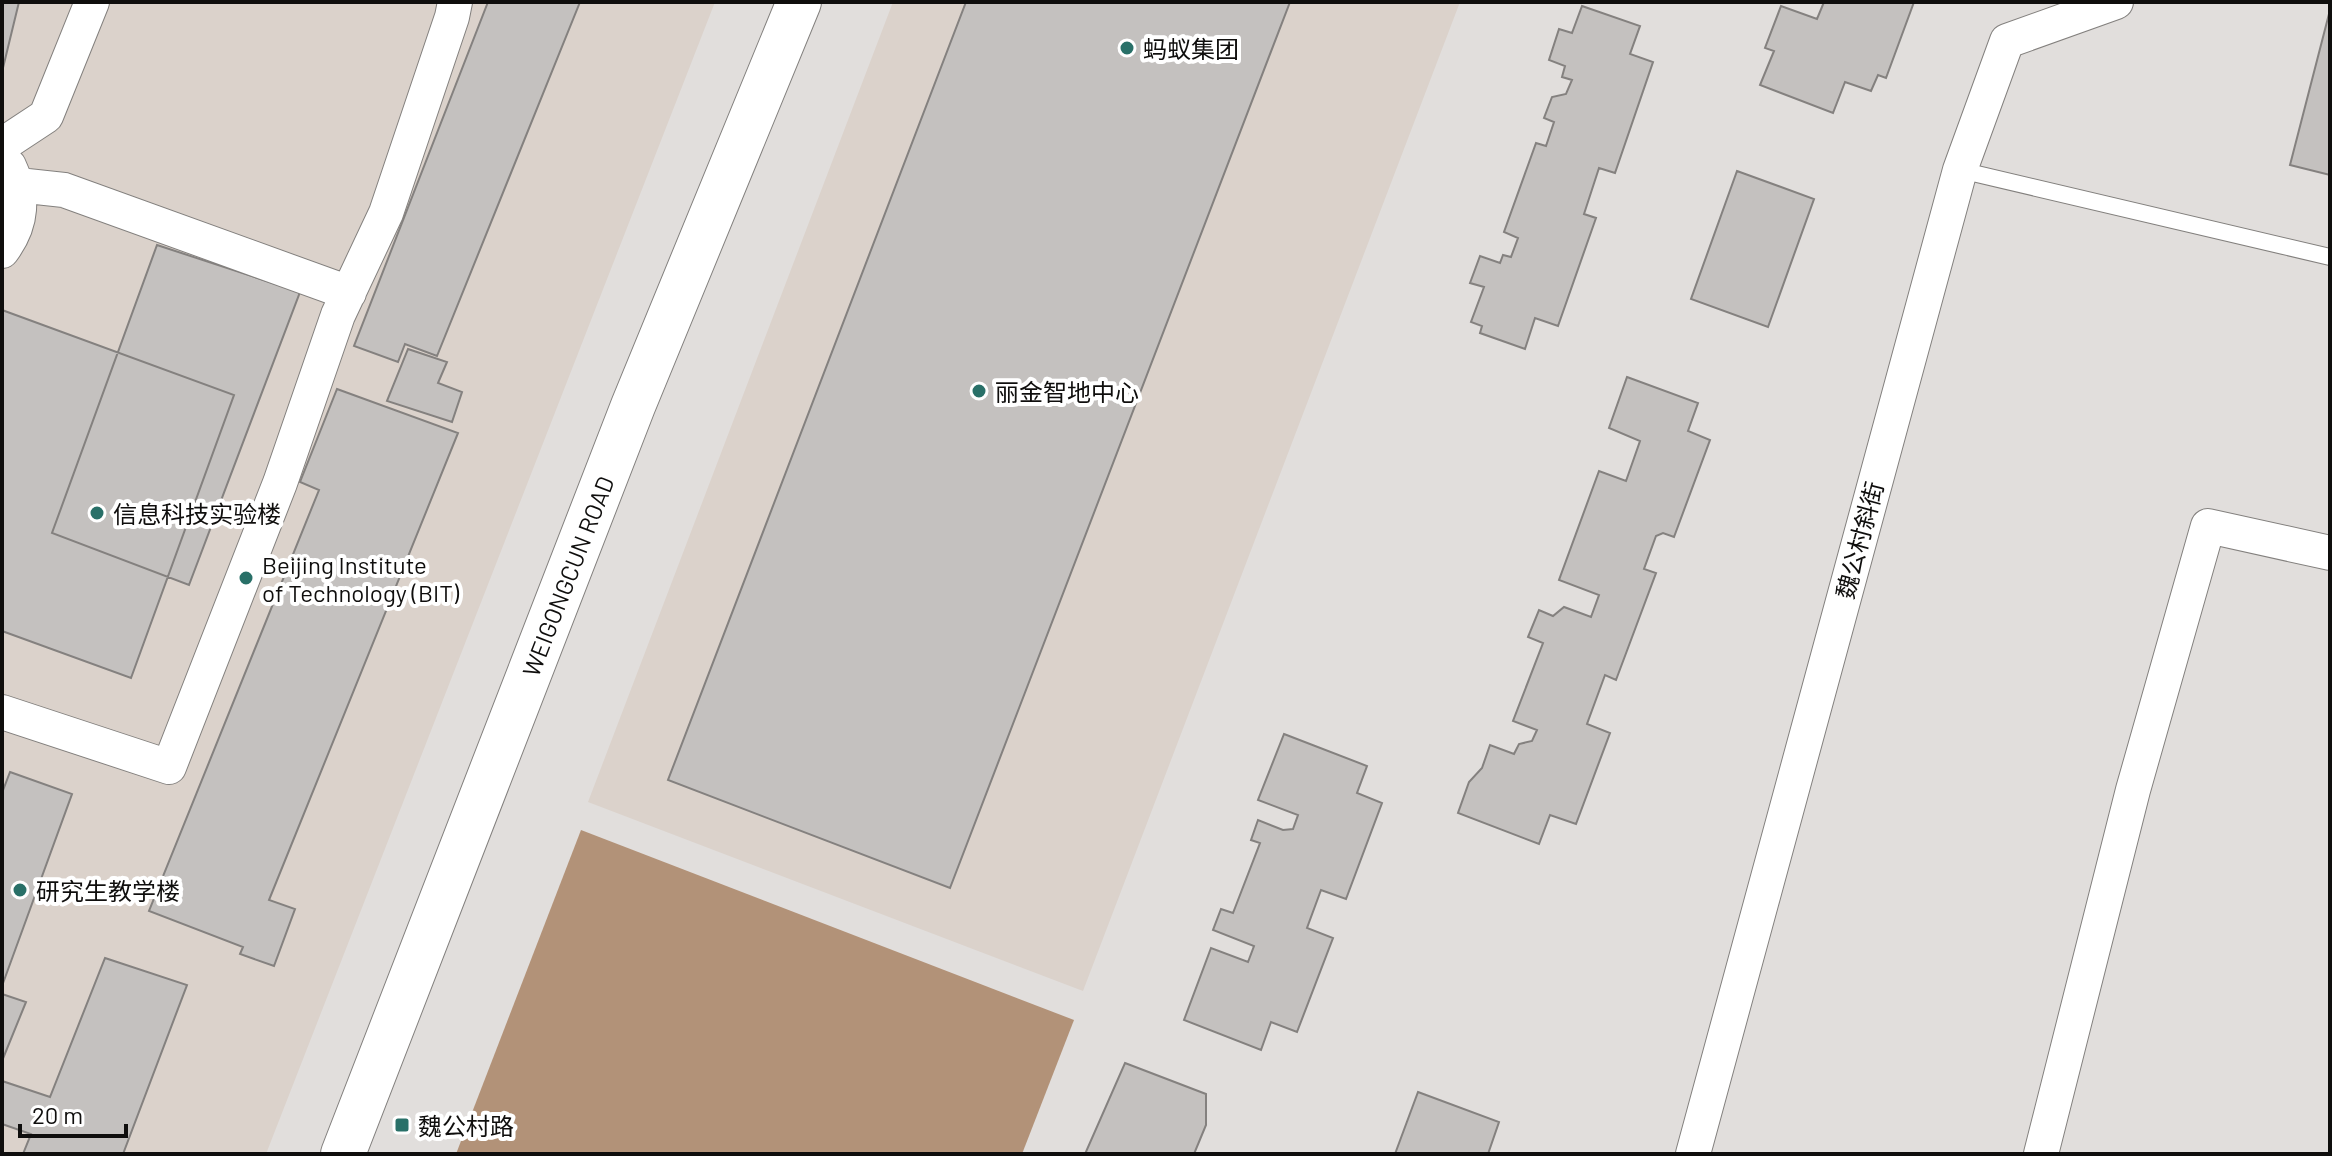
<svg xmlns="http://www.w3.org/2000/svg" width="2332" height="1156" font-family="Barlow,'Noto Sans SC',sans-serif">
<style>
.built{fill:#dbd2cb}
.forest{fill:#b29278}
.building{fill:#c4c1bf;stroke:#84817f;stroke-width:2}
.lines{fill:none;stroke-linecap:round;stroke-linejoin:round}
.lane-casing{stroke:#83807e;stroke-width:18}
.street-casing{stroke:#83807e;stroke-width:36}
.secondary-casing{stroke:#83807e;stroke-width:46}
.lane{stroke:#fff;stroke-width:16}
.street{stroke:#fff;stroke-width:34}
.secondary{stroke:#fff;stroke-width:44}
.poi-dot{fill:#297068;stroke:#fff;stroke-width:3}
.labels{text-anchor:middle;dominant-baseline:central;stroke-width:8;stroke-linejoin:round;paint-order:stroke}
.poi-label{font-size:24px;fill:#0f0e0d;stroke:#fff;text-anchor:start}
.street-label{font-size:24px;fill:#0f0e0d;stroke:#fff}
</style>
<rect width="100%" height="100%" fill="#e1dedc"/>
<!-- built -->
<path class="built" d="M2 2H715L266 1154H2Z
M893 2H1460L1083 991 588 802Z"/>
<!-- forest -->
<path class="forest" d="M581 830 1074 1020 1022 1154H456Z"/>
<!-- building -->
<path class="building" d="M2 2H19L2 72Z
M488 2H580L437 356 405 344 398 362 354 346Z
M966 2H1290L950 888 668 780Z
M1824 2H1914L1886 78 1878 75 1871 91 1845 82 1833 113 1760 85 1774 51 1765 48 1781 6 1817 19Z
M1582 6 1640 26 1630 54 1653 62 1615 173 1599 168 1584 214 1596 218 1558 326 1535 318 1525 349 1480 333 1482 326 1471 322 1484 287 1470 283 1480 256 1500 263 1503 255 1511 257 1518 238 1504 232 1536 143 1546 146 1554 122 1544 118 1552 97 1566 94 1572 80 1562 77 1565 66 1549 60 1559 29 1572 33Z
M2330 10V175L2290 165Z
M1737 171 1814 199 1768 327 1691 299Z
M157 245 300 292 189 585 52 533Z
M2 310 234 395 131 678 2 631Z
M408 349 447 362 438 383 462 392 452 422 387 401Z
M1627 377 1698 403 1688 431 1710 440 1674 537 1663 533 1656 536 1644 569 1656 573 1616 680 1605 675 1587 724 1610 733 1576 824 1550 815 1539 844 1458 813 1469 782 1482 768 1490 745 1514 754 1519 744 1532 741 1537 730 1513 721 1543 643 1528 637 1539 610 1553 616 1564 607 1591 617 1599 595 1559 580 1599 471 1626 481 1640 441 1609 428Z
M337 389 458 433 269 900 295 909 274 966 240 954 243 947 149 911 319 490 300 482Z
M1284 734 1367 766 1357 793 1382 803 1346 899 1321 890 1307 928 1333 938 1297 1032 1271 1022 1261 1050 1184 1020 1211 948 1248 962 1254 946 1213 930 1221 909 1233 913 1260 843 1251 840 1258 820 1283 830 1293 829 1298 815 1258 800Z
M10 772 72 794 2 986V793Z
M105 958 187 985 123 1154H23L31 1134 2 1124V1081L50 1097Z
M2 994 26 1002 2 1061Z
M1125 1063 1206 1094V1125L1194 1154H1085Z
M1418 1092 1499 1122 1488 1154H1395Z"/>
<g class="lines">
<!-- lane casing -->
<g class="lane-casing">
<path id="lane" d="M1960 170 2330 257"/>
</g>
<!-- street casing -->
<g class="street-casing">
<path id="street" d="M2 145 46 116 92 2
M18 185 64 190 349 293
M2 251C23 223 24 197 9 166
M2 712 169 767 280 483 338 315 386 213 452 17 455 2
M1693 1154 1960 170 2007 41 2116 2
M2041 1154 2133 790 2208 526 2330 553"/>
</g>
<!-- secondary casing -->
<g class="secondary-casing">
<g id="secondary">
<path id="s1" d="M343 1154 633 406 799 2"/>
</g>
</g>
<!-- lane -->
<use href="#lane" class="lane"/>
<!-- street -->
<use href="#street" class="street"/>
<!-- secondary -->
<use href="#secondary" class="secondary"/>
</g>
<!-- markers -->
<g class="poi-dot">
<circle cx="1127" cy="48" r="8"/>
<circle cx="979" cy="391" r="8"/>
<circle cx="97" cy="513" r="8"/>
<circle cx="246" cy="578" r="8"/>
<circle cx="20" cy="890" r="8"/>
<rect x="394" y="1117" width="16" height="16" rx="4"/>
</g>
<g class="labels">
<!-- poi labels -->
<g class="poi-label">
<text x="1143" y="48">蚂蚁集团</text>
<text x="995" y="391">丽金智地中心</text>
<text x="113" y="513">信息科技实验楼</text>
<text x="262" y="564">Beijing Institute<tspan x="262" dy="28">of Technology (BIT)</tspan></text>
<text x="36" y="890">研究生教学楼</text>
<text x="418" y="1125">魏公村路</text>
</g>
<!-- street labels -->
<g class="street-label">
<text transform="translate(1859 540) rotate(-75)">魏公村斜街</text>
<text stroke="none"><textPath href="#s1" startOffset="620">WEIGONGCUN ROAD</textPath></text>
</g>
</g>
<!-- border -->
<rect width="2332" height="1156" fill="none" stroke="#0f0e0d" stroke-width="8"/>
<!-- scale -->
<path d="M20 1124v12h106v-12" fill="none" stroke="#0f0e0d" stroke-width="4"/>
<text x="32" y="1124" font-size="24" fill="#0f0e0d" stroke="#ffffff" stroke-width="6" paint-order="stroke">20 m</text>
</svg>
